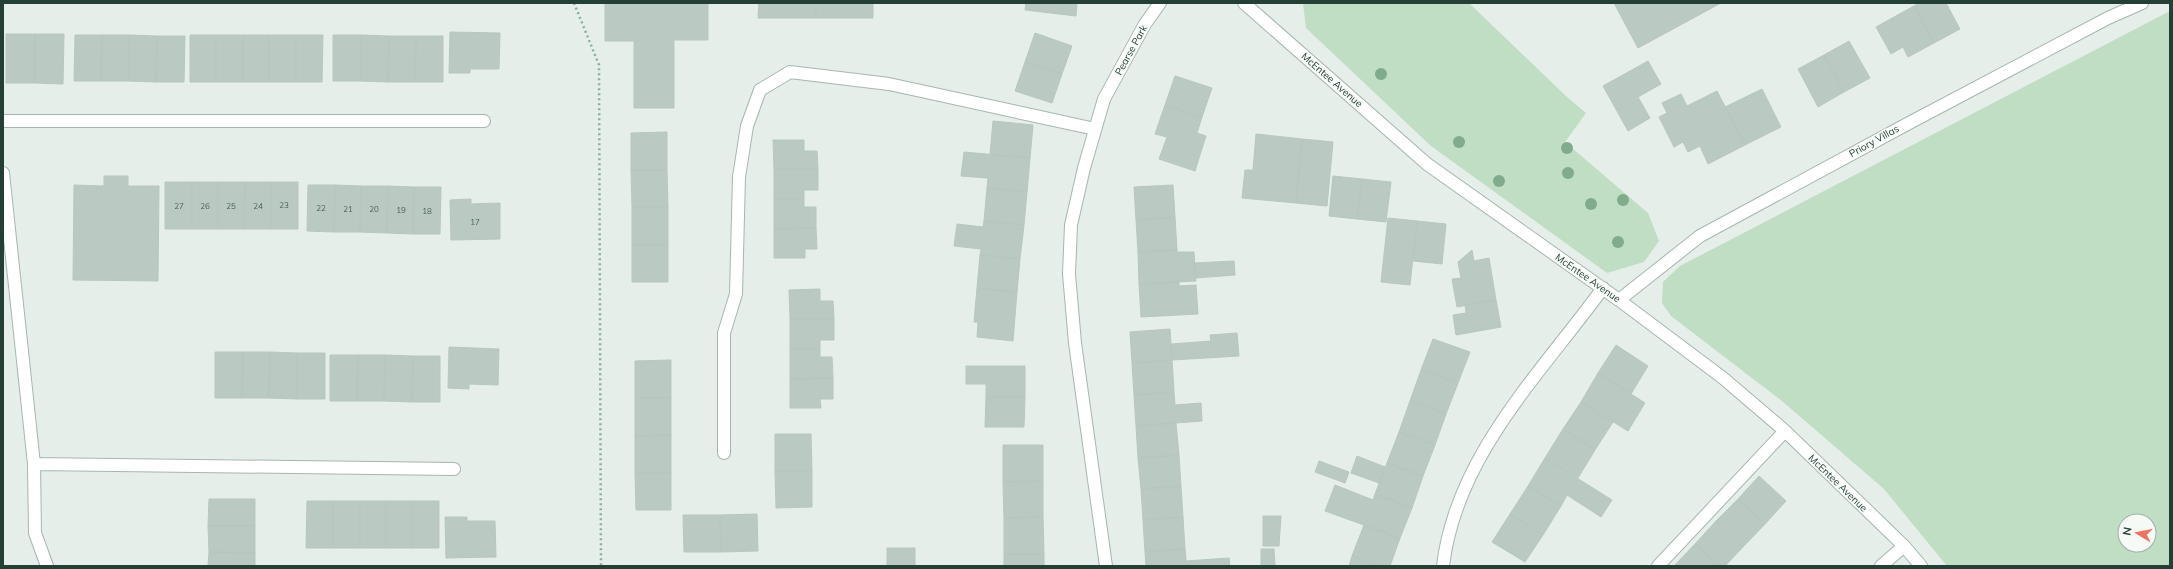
<svg xmlns="http://www.w3.org/2000/svg" width="2173" height="569" font-family="Mulish,sans-serif">
<style>
.green{fill:#bfdec3;fill-rule:evenodd}
.building{fill:#bac9c1;stroke:#b7c7bf}
.lines{fill:none;stroke-linecap:round;stroke-linejoin:round}
.lane-casing{stroke:#a7b6af;stroke-width:14}
.street-casing{stroke:#a7b6af;stroke-width:14}
.path{stroke:#86b09e;stroke-width:2.5;stroke-dasharray:2 3;stroke-linecap:butt}
.lane{stroke:#fff;stroke-width:12}
.street{stroke:#fff;stroke-width:12}
.tree{fill:#81ab8d}
.labels{text-anchor:middle;dominant-baseline:central;stroke-width:3;stroke-linejoin:round;paint-order:stroke}
.number-label{font-size:8px;fill:#4a6258}
.street-label{font-size:10px;fill:#243f35;stroke:#f6faf7}
</style>
<rect width="100%" height="100%" fill="#e5eee9"/>
<!-- green -->
<path class="green" d="M1303 3H1469L1568 98 1586 113 1565 142 1648 213 1659 241 1644 262 1607 273 1431 146 1306 28Z
M2170 11V566H1947L1884 489 1782 401 1671 316 1662 303 1663 282 1680 266ZM2125 521H2149V545H2125Z"/>
<!-- building -->
<path class="building" d="M605 3H708V40H674V108H634V41H605Z
M759 3H816V18H758Z
M816 3H873V18H816Z
M1026 3H1077L1076 16 1025 10Z
M1614 3H1721L1638 48Z
M1919 3H1946L1960 29 1934 43 1914 6Z
M1914 6 1934 43 1908 57 1903 47 1891 54 1876 27Z
M450 32 500 33 499 69H470V73H449Z
M1035 33 1072 46 1062 74 1025 62Z
M6 34H35V83H6Z
M35 34H64L63 84 35 83Z
M75 35H102L101 81H74Z
M102 35H129V81H101Z
M129 35 157 36 156 82 129 81Z
M190 35H216V82H190Z
M216 35H243V82H216Z
M243 35H269V82H243Z
M269 35H296V82H269Z
M296 35H323L322 82H296Z
M333 35H361V81H333Z
M361 35 389 36 388 82 361 81Z
M157 36H185L184 82H156Z
M389 36H416L415 82H388Z
M416 36H443V82H415Z
M1849 41 1870 78 1844 92 1824 55Z
M1824 55 1844 92 1818 107 1798 69Z
M1648 61 1661 84 1638 97 1650 118 1628 131 1603 86Z
M1025 62 1062 74 1052 103 1015 91Z
M1175 76 1212 88 1202 117 1165 105Z
M1762 89 1781 127 1745 145 1725 107Z
M1717 91 1745 145 1708 164 1700 146 1688 152 1683 142 1674 147 1659 117 1667 113 1662 103 1681 94 1687 106Z
M1165 105 1202 117 1197 133 1206 136 1195 171 1159 159 1167 137 1155 134Z
M993 121 1033 125 1030 158 990 155Z
M667 132V170H631V133Z
M1256 134 1302 139 1296 203 1242 198 1245 170H1253Z
M1302 139 1333 142 1327 206 1296 203Z
M773 140H804V151H817L818 169H774Z
M964 152 1030 158 1027 192 987 188 988 178 961 176Z
M774 169H818V190H804V199H774Z
M631 170H667L668 207H632Z
M104 176H128V186H159L158 281 73 280 74 185 104 186Z
M1333 176 1362 179 1357 219 1329 216Z
M1362 179 1391 182 1386 222 1357 219Z
M165 182H192V229H165Z
M192 182H218V229H192Z
M218 182H245L244 229H218Z
M245 182H271V229H244Z
M271 182H298V229H271Z
M308 185H335L334 232 307 231Z
M335 185 361 186 360 232H334Z
M1173 185 1175 217 1136 220 1134 187Z
M361 186H388L387 233 360 232Z
M388 186 414 187 413 234 387 233Z
M414 187H441L440 234H413Z
M987 188 1027 192 1024 225 984 221Z
M471 199V204L500 203V239L451 240 450 200Z
M774 199H804V207H816V228L774 229Z
M632 207H668V245H632Z
M1175 217 1177 250 1138 252 1136 220Z
M1388 218 1417 221 1410 285 1381 282Z
M984 221 1024 225 1020 259 980 255 981 249 954 246 957 224 983 227Z
M1417 221 1446 224 1442 264 1413 261Z
M816 228 817 249H805V258H774V229Z
M632 245H668V282H632Z
M1177 250V252H1194L1196 281 1139 284 1138 252Z
M1472 250 1474 261 1489 258 1496 300 1457 307 1452 279 1461 278 1458 262Z
M980 255 1020 259 1017 292 977 288Z
M1234 261 1235 275 1195 278 1194 263Z
M1179 282V286L1196 285 1198 314 1141 317 1139 284Z
M977 288 1017 292 1013 341 977 337 978 322H974Z
M820 289V301H833L834 319H790L789 290Z
M1496 300 1501 327 1456 335 1453 315 1466 313 1465 305Z
M790 319H834V340H820V349H790Z
M1170 329 1172 360 1132 363 1130 332Z
M1237 333 1239 356 1172 360 1171 344 1211 341 1210 335Z
M1433 339 1470 352 1458 383 1421 370Z
M1616 345 1648 366 1631 394 1598 373Z
M449 347 499 349 498 385 469 384V389L448 388Z
M790 349H820V357H832L833 378 790 379Z
M215 352H243L242 398H215Z
M243 352H270L269 398H242Z
M270 352 297 353V399L269 398Z
M297 353H325V399H297Z
M330 355H358L357 401H330Z
M358 355H385L384 401H357Z
M385 355 413 356 412 402 384 401Z
M413 356H440V402H412Z
M671 360V398H635V361Z
M1172 360 1174 392 1134 395 1132 363Z
M966 366H1025V397H986V384H966Z
M1421 370 1458 383 1446 414 1410 401Z
M1598 373 1645 403 1628 431 1581 402Z
M833 378V399H820L821 408H790V379Z
M1174 392 1175 405 1201 403 1202 421 1136 426 1134 395Z
M986 397H1025L1024 427H985Z
M635 398H671V435L635 436Z
M1410 401 1446 414 1435 445 1399 432Z
M1581 402 1613 422 1595 450 1563 429Z
M1176 423 1179 455 1138 458 1136 426Z
M1563 429 1595 450 1578 478 1545 458Z
M1399 432 1435 445 1423 476 1387 463Z
M775 434H811L812 471H775Z
M671 435V473H635V436Z
M1003 445H1043V481L1003 482Z
M1179 455 1181 486 1141 489 1138 458Z
M1357 456 1385 467 1379 483 1351 473Z
M1545 458 1612 500 1601 517 1567 495 1561 506 1528 486Z
M1319 461 1349 472 1345 483 1315 472Z
M1387 463 1423 476 1412 508 1375 494Z
M775 471H812V507L776 508Z
M635 473H671V510H636Z
M1759 476 1786 501 1765 524 1738 499Z
M1043 481V517L1004 518 1003 482Z
M1335 485 1373 500 1375 494 1412 508 1400 538 1325 511Z
M1181 486 1183 517 1143 520 1141 489Z
M1528 486 1561 506 1543 535 1510 514Z
M209 499H255V526H208Z
M1738 499 1765 524 1743 547 1716 521Z
M307 501H333V548H306Z
M333 501H360V548H333Z
M360 501H386V548H360Z
M386 501H412V548H386Z
M412 501H439V548H412Z
M757 514 758 551 721 552 720 515Z
M1510 514 1543 535 1525 562 1492 542Z
M683 515H720L721 552H684Z
M1263 516H1281L1279 546H1263Z
M445 517H467V521H495L496 557 446 558Z
M1043 517 1044 554H1004V518Z
M1183 517 1185 549 1145 552 1143 520Z
M1716 521 1743 547 1725 566H1719L1695 544Z
M1364 525 1400 538 1390 566H1379L1352 556Z
M208 526H255V553L209 552Z
M1695 544 1719 566H1674Z
M887 548H915V566H887Z
M1185 549 1186 561 1229 558 1230 566H1146L1145 552Z
M1261 549H1274L1275 566H1261Z
M209 552 255 553V566H208Z
M1004 554H1044V566H1004Z
M1352 556 1379 566H1349Z"/>
<g class="lines">
<!-- lane casing -->
<g class="lane-casing">
<path id="lane" d="M1658 566 1785 431
M1881 566 1904 546"/>
</g>
<!-- street casing -->
<g class="street-casing">
<path id="street" d="M1244 3 1427 164 1619 300 1723 378 1785 431 1904 546 1921 566
M3 121H484
M3 173 34 464 35 533 47 566
M1619 300 1700 236 1911 122 2108 18 2142 3
M724 453V333L736 294 739 177 747 126 760 90 790 72 889 84 1095 129
M34 464 454 469
M1106 566 1075 343 1069 274 1071 225 1084 168 1104 99 1145 24 1160 3
M1443 566C1456 456 1541 373 1603 288"/>
</g>
<!-- path -->
<path class="path" d="M574 3 599 65 601 566"/>
<!-- lane -->
<use href="#lane" class="lane"/>
<!-- street -->
<use href="#street" class="street"/>
</g>
<!-- trees -->
<g class="tree">
<circle cx="1381" cy="74" r="6"/>
<circle cx="1459" cy="142" r="6"/>
<circle cx="1567" cy="148" r="6"/>
<circle cx="1568" cy="173" r="6"/>
<circle cx="1499" cy="181" r="6"/>
<circle cx="1623" cy="200" r="6"/>
<circle cx="1591" cy="204" r="6"/>
<circle cx="1618" cy="242" r="6"/>
</g>
<g class="labels">
<!-- number labels -->
<g class="number-label">
<text x="284" y="205">23</text>
<text x="179" y="206">27</text>
<text x="205" y="206">26</text>
<text x="231" y="206">25</text>
<text x="258" y="206">24</text>
<text x="321" y="208">22</text>
<text x="348" y="209">21</text>
<text x="374" y="209">20</text>
<text x="401" y="210">19</text>
<text x="427" y="211">18</text>
<text x="475" y="222">17</text>
</g>
<!-- street labels -->
<g class="street-label">
<text transform="translate(1131 50) rotate(-61)">Pearse Park</text>
<text transform="translate(1332 80) rotate(41)">McEntee Avenue</text>
<text transform="translate(1874 141) rotate(-29)">Priory Villas</text>
<text transform="translate(1588 278) rotate(35)">McEntee Avenue</text>
<text transform="translate(1838 483) rotate(44)">McEntee Avenue</text>
</g>
</g>
<!-- border -->
<rect width="2173" height="569" fill="none" stroke="#243f35" stroke-width="8"/>
<!-- north arrow -->
<g transform="translate(2137 533) rotate(280)"><circle r="19" fill="#f6faf7" stroke="#a2afa9"/>
<path d="M0-3L7 15L0 10L-7 15Z" fill="#ee7363"/>
<text y="-6" font-size="11" font-weight="bold" text-anchor="middle" fill="#243f35">N</text>
</g>
</svg>
